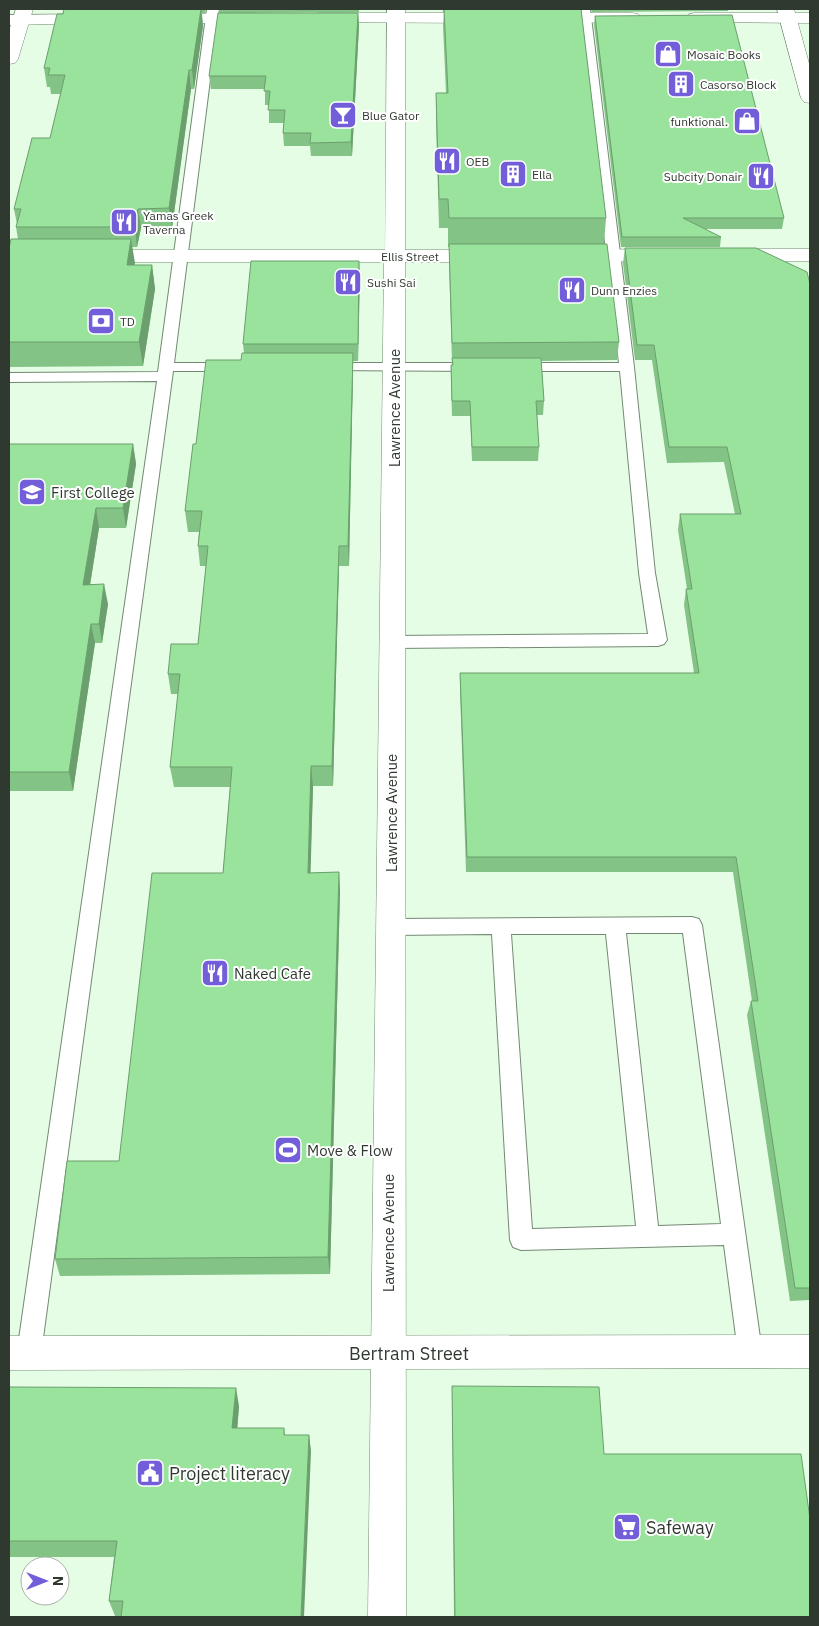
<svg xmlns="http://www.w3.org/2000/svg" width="819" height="1626" font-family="'IBM Plex Sans',sans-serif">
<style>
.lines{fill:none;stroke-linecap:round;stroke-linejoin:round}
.lane-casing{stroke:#738973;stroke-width:2}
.street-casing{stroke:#738973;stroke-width:1}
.secondary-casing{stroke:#738973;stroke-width:1}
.lane{fill:#fff;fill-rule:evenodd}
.street{fill:#fff;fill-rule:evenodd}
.secondary{fill:#fff;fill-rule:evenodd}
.wall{fill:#84c386}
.shaded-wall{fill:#6b9f6d}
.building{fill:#99e39c;stroke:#6b9f6d}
.labels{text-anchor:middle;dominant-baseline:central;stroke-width:4;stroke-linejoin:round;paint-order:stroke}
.far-poi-label{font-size:12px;fill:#303930;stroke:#fff;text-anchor:start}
.far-street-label{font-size:12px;fill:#303930;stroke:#fff}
.street-label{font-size:15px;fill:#303930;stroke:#fff}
.poi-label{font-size:15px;fill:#303930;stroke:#fff;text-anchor:start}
.near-street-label{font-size:18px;fill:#303930;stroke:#fff}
.near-poi-label{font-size:18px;fill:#303930;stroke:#fff;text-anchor:start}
</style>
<rect width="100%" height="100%" fill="#e5fde5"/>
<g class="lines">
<!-- lane casing -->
<g class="lane-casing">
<path id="lane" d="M207 9H219L174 363H230L235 364 237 367 235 370 230 371H173L41 1353 37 1361 29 1364 21 1361 17 1353 157 381 9 382V373L158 372Z
M578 9H590L634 367 655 573 667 640 664 644 658 646 392 648 386 646 383 642 386 638 392 636 648 634 639 573 620 371H518L513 370 511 367 513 364 518 363H619Z
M328 363H475L480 364 482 367 480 370 475 371 323 370 321 367 323 364Z
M692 917 699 919 702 925 762 1352 758 1360 750 1363 742 1360 738 1352 724 1245 521 1250 513 1247 510 1240 492 934 391 935 384 933 381 927 384 921 391 919ZM626 933H683L721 1224 658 1226ZM511 934H606L636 1226 532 1229Z"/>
</g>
<!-- street casing -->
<g class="street-casing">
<path id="street" d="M255 13 261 14 264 18 261 22 165 24 159 23 156 19 159 15 165 14Z
M320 13H480L486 14 489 18 486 22 480 23 314 22 311 18 314 14Z
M545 13H632L638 14 641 18 638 22 632 23 539 22 536 18 539 14Z
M695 13H810V23L689 22 686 18 689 14Z
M92 14 98 15 101 19 98 23 9 25V15Z
M9 1336 810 1335V1368L9 1370Z"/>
</g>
<!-- secondary casing -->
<g class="secondary-casing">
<path id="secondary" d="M16 9H33L18 59 15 63 9 64V31Z
M387 9H405V250H486L493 252 496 256 493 260 486 262H405L406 1617H368L384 262H97L90 260 87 256 90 252 97 250H385Z
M777 9H794L810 67V103L804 102 801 98Z
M661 249 668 251 671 255 668 259 661 261 572 262 565 260 562 256 565 252 572 250Z
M734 249H810V261H734L727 259 724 255 727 251Z"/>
</g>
<!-- lane -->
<use href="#lane" class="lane"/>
<!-- street -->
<use href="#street" class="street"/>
<!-- secondary -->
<use href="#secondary" class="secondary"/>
</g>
<!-- wall -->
<path class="wall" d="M64 9H206L205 13H202L203 26 194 89H191L172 228H141L137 247H132L134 265H152L155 289 143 366 9 367V248L18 239 16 227 17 224 14 209 50 138 61 94H51L50 87H47L44 68Z
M219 9H359V12L220 13Z
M443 9H581L606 218 604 244 619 342 617 360 541 361 544 401 543 415H537L539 447 538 461H472L470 416H452L451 379V365H452V361L449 263V247H448V228H439L436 121V93H446L443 26 444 12H443Z
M591 9H728V11L592 12Z
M358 13 359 26 352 156H311L310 146H284L283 133 284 123H269V105H265V89H211L209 76Z
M595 16 784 218 782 229H705L721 237 720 247H621L594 25Z
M625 248 810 284V1300L790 1301 747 1015 751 1001H752L733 872H466L460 689V673H694L684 605 686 589H687L678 530 680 514H735L724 462 667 463 652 360H635L623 263Z
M359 261 358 361H353L349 566H339L333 786H313L310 873 339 872 340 892 330 1274 60 1276 55 1259 119 1161 223 873 230 787H174L170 767 178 694H171L168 674 198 644 206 566H200L198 546 199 532H188L185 511 196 444 241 360 244 353 243 344Z
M9 444H133L136 464 126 528H99L90 585 108 604 102 643H95L73 791H9Z
M452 1386 604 1454 810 1617H454L452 1405Z
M9 1387 239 1406 237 1428H284L285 1435H309L311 1452 121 1616H115L109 1601 114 1557H9Z"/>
<!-- shaded-wall -->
<path class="shaded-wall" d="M201 9 203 26 194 89 192 70Z
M358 13 359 26 352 156 351 142Z
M189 70 191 89 172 228 169 208Z
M138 209 141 228 137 247 135 227Z
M131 239 135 263 130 289 127 265Z
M359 261 360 278 358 361V344Z
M152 265 155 289 143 366 139 342Z
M353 353V373L349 566 348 546Z
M133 444 136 464 126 528 123 508Z
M96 508 99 528 87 604 83 585Z
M339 546V566L333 786 332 766Z
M104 584 108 604 102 643 99 624Z
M91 624 95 643 73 791 69 772Z
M311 766 313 786 310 892 308 873Z
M339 872 340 892 330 1274 328 1257Z
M236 1388 239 1406 236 1446 232 1428Z
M309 1435 311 1452 304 1617H301Z"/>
<!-- building -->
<path class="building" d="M64 9H201L192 70H189L169 208 138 209 135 227H16L21 209H14L32 138H50L65 75H48L50 68H44L57 14H63Z
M444 9H581L606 218H449L448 199H439L436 93H448Z
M218 13H358L351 142 310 143 311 133H283L285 110H268L270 91H264L266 76H209Z
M732 15 784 218H683L721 237H622L595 16Z
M11 239H131L127 265H152L139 342H9V248Z
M449 244H607L619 342 452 343Z
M625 248H756L807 272 810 284V1288H795L751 1001H758L736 857H467L460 673H699L686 589H692L680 514H741L727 447H669L654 345H637Z
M251 261H359L358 344H243Z
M242 353H353L348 546H339L332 766H311L308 873 339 872 328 1257 55 1259 67 1161H119L152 873H223L232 767H170L180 674H168L171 644H198L208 546H198L202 511H185L193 444H196L206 360H241Z
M452 358H541L544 401H536L539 447H472L470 401H452L451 365H453Z
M9 444H133L123 508H96L83 585 104 584 99 624H91L69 772H9Z
M452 1386 599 1387 604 1454H801L810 1519V1617H455Z
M9 1387 236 1388 232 1428H284V1435H309L301 1617H121L123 1601H109L117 1541H9Z"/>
<!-- icons -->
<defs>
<g id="shop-square" transform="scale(1.4375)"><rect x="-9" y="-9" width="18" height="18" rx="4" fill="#735ed9" stroke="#fff"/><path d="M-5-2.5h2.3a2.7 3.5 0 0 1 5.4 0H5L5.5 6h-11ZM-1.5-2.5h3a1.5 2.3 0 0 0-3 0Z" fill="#fff"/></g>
<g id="building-square" transform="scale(1.4375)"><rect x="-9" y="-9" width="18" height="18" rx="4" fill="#735ed9" stroke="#fff"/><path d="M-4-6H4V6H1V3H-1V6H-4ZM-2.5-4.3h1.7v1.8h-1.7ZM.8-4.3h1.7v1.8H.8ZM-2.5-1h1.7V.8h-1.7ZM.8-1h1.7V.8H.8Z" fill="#fff"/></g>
<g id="bar-square" transform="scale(1.4375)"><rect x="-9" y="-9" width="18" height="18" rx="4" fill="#735ed9" stroke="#fff"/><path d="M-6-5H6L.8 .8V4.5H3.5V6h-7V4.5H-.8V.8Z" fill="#fff"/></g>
<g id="restaurant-square" transform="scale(1.4375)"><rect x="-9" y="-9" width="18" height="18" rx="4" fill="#735ed9" stroke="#fff"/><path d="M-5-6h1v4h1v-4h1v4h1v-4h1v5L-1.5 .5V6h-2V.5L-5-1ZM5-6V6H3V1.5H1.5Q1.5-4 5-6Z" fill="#fff"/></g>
<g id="bank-square" transform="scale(1.4375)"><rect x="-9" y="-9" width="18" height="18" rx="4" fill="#735ed9" stroke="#fff"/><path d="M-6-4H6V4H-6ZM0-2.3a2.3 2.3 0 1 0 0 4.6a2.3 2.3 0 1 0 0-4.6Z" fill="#fff"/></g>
<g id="university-square" transform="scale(1.4375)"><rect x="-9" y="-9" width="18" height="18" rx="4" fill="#735ed9" stroke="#fff"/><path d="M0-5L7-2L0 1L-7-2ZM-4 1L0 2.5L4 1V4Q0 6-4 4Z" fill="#fff"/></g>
<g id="stadium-square" transform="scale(1.4375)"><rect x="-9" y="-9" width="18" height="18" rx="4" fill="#735ed9" stroke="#fff"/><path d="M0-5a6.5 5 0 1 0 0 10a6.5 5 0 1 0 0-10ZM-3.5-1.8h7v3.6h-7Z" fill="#fff"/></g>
<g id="civic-square" transform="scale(1.4375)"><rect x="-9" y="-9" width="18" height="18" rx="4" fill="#735ed9" stroke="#fff"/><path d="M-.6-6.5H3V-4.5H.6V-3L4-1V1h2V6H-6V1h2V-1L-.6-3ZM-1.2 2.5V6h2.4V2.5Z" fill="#fff"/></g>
<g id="supermarket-square" transform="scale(1.4375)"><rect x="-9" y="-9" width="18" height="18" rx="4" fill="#735ed9" stroke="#fff"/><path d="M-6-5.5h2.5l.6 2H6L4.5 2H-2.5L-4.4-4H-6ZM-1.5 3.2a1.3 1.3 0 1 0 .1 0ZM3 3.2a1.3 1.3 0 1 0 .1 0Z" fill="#fff"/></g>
</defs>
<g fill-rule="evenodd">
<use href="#shop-square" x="668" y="54"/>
<use href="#building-square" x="681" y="84"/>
<use href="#bar-square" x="343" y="115"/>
<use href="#shop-square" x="747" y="121"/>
<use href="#restaurant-square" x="447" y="161"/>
<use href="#building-square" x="513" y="174"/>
<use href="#restaurant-square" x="761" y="176"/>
<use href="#restaurant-square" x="124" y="222"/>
<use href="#restaurant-square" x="348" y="282"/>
<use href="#restaurant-square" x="572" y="290"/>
<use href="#bank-square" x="101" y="321"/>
<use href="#university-square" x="32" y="492"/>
<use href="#restaurant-square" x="215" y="973"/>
<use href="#stadium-square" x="288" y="1150"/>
<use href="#civic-square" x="150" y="1473"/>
<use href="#supermarket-square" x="627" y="1527"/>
</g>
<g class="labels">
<!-- far-poi labels -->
<g class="far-poi-label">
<text x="687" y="54">Mosaic Books</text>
<text x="700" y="84">Casorso Block</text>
<text x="362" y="115">Blue Gator</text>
<text x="728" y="121" text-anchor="end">funktional.</text>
<text x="466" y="161">OEB</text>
<text x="532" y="174">Ella</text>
<text x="742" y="176" text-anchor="end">Subcity Donair</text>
<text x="143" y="215">Yamas Greek<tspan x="143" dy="14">Taverna</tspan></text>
<text x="367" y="282">Sushi Sai</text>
<text x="591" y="290">Dunn Enzies</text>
<text x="120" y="321">TD</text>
</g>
<!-- far-street labels -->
<g class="far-street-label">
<text x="410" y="256">Ellis Street</text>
</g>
<!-- street labels -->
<g class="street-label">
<text transform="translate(394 408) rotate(-90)">Lawrence Avenue</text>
<text transform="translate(391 813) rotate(-90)">Lawrence Avenue</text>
<text transform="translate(388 1233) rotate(-90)">Lawrence Avenue</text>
</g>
<!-- poi labels -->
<g class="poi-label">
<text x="51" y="492">First College</text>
<text x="234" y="973">Naked Cafe</text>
<text x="307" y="1150">Move &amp; Flow</text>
</g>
<!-- near-street labels -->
<g class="near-street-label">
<text x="409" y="1353">Bertram Street</text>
</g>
<!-- near-poi labels -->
<g class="near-poi-label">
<text x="169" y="1473">Project literacy</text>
<text x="646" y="1527">Safeway</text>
</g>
</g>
<!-- border -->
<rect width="819" height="1626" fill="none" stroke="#303930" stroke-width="20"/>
<!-- north arrow -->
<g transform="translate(45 1581) rotate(90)"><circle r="24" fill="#ffffff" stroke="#acb0ac"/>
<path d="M0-4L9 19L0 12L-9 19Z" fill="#735ed9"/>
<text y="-8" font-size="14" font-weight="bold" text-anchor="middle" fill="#303930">N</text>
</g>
</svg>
